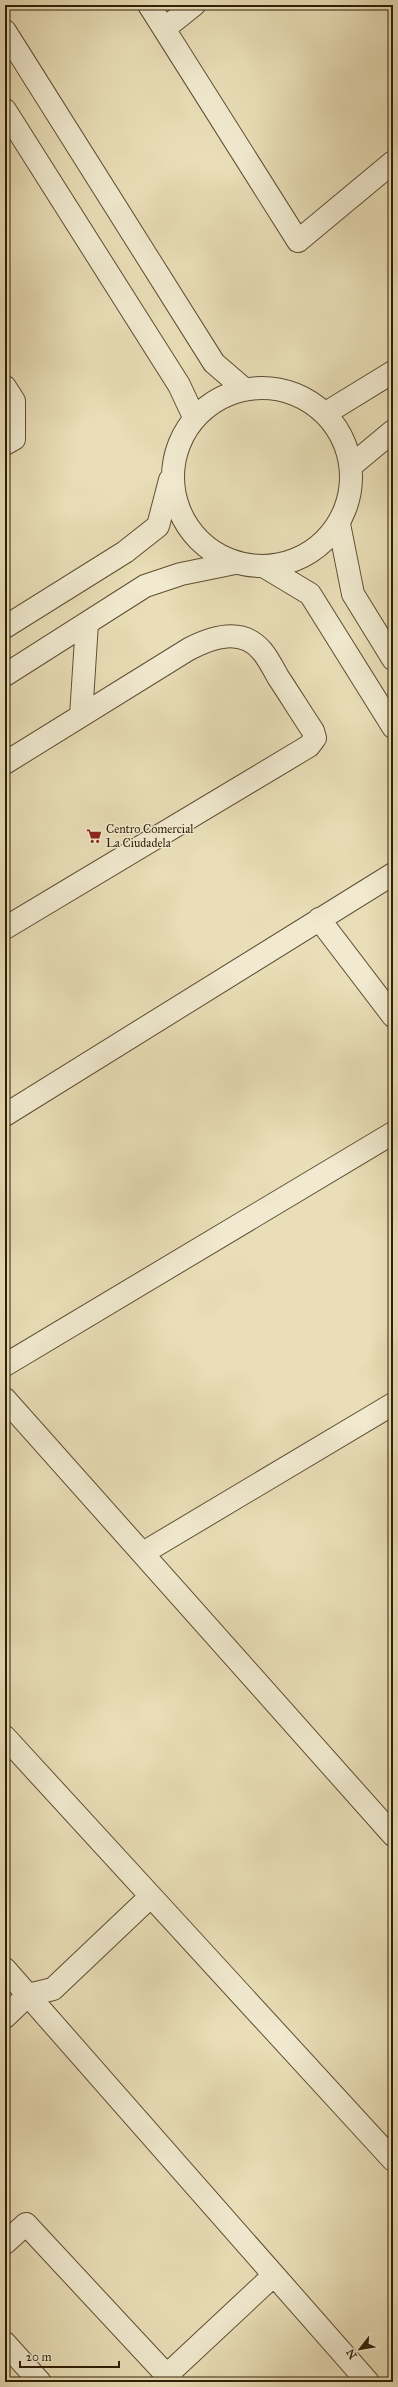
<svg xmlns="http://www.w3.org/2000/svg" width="398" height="2387" font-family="'IM FELL Great Primer',serif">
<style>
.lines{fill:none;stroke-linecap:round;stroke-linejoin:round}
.minor-casing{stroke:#5e4e32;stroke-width:24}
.minor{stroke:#f1ead0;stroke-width:22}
.labels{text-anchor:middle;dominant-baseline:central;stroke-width:3;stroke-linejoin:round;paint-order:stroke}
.poi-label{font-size:12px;fill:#301e06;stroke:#f1ead0;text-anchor:start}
</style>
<rect width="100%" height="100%" fill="#e9deb7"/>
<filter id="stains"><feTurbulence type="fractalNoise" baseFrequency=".005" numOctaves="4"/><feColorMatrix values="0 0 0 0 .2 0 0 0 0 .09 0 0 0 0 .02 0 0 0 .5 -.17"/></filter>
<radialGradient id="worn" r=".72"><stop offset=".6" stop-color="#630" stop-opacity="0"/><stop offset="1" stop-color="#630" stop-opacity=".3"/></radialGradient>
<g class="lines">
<!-- minor casing -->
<g class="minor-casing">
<path id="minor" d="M149 5 298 241 393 162
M164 29 194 5
M5 31 214 363 243 388
M5 110 179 385 194 417
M5 387 14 401V439L5 444
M173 477a89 89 0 1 1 178 0a89 89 0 1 1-178 0Z
M326 413 393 372
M351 466 393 431
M339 524 353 594 393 659
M265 567 310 594 393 727
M5 627 125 552 158 526 170 480
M5 675 145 586 181 574 235 563
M81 716 87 623
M5 763 189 649C212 637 242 627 262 651 268 658 273 668 278 677 290 695 301 713 313 731L315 738 309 746 5 928
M319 919 393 1016
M5 1115 393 874
M5 1365 393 1133
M5 1399 393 1835
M143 1553 393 1404
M5 1737 393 2160
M5 1969 368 2382
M5 2017 28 1995 53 1989 150 1897
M5 2243 26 2224 173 2382
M5 2343 40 2382
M167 2375 274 2275"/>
</g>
<!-- minor -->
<use href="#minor" class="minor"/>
</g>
<!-- icons -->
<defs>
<g id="supermarket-bare" transform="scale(1.2)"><path d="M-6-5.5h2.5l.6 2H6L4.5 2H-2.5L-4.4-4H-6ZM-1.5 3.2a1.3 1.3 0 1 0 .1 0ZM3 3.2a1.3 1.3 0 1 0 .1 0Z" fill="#8f2418" stroke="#f1ead0" stroke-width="2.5" paint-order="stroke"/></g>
</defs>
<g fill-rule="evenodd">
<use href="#supermarket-bare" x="94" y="836"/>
</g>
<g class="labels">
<!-- poi labels -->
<g class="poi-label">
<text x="106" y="829">Centro Comercial<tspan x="106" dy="14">La Ciudadela</tspan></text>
</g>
</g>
<!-- margin -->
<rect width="398" height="2387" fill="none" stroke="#e9deb7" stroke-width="20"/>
<rect x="6" y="6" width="386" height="2375" fill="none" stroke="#301e06" stroke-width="2"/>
<rect x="10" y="10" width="378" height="2367" fill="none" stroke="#301e06"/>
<!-- north arrow -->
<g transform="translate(360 2349) rotate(239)" stroke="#f1ead0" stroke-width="3" paint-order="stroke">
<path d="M0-3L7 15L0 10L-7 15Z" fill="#301e06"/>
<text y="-6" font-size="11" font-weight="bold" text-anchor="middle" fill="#301e06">N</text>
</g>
<!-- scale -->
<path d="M20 2361v6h99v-6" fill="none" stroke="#301e06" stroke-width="2"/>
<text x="26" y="2361" font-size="12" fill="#301e06" stroke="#f1ead0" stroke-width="3" paint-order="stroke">20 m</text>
<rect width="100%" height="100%" filter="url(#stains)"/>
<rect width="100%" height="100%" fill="url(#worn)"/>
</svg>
